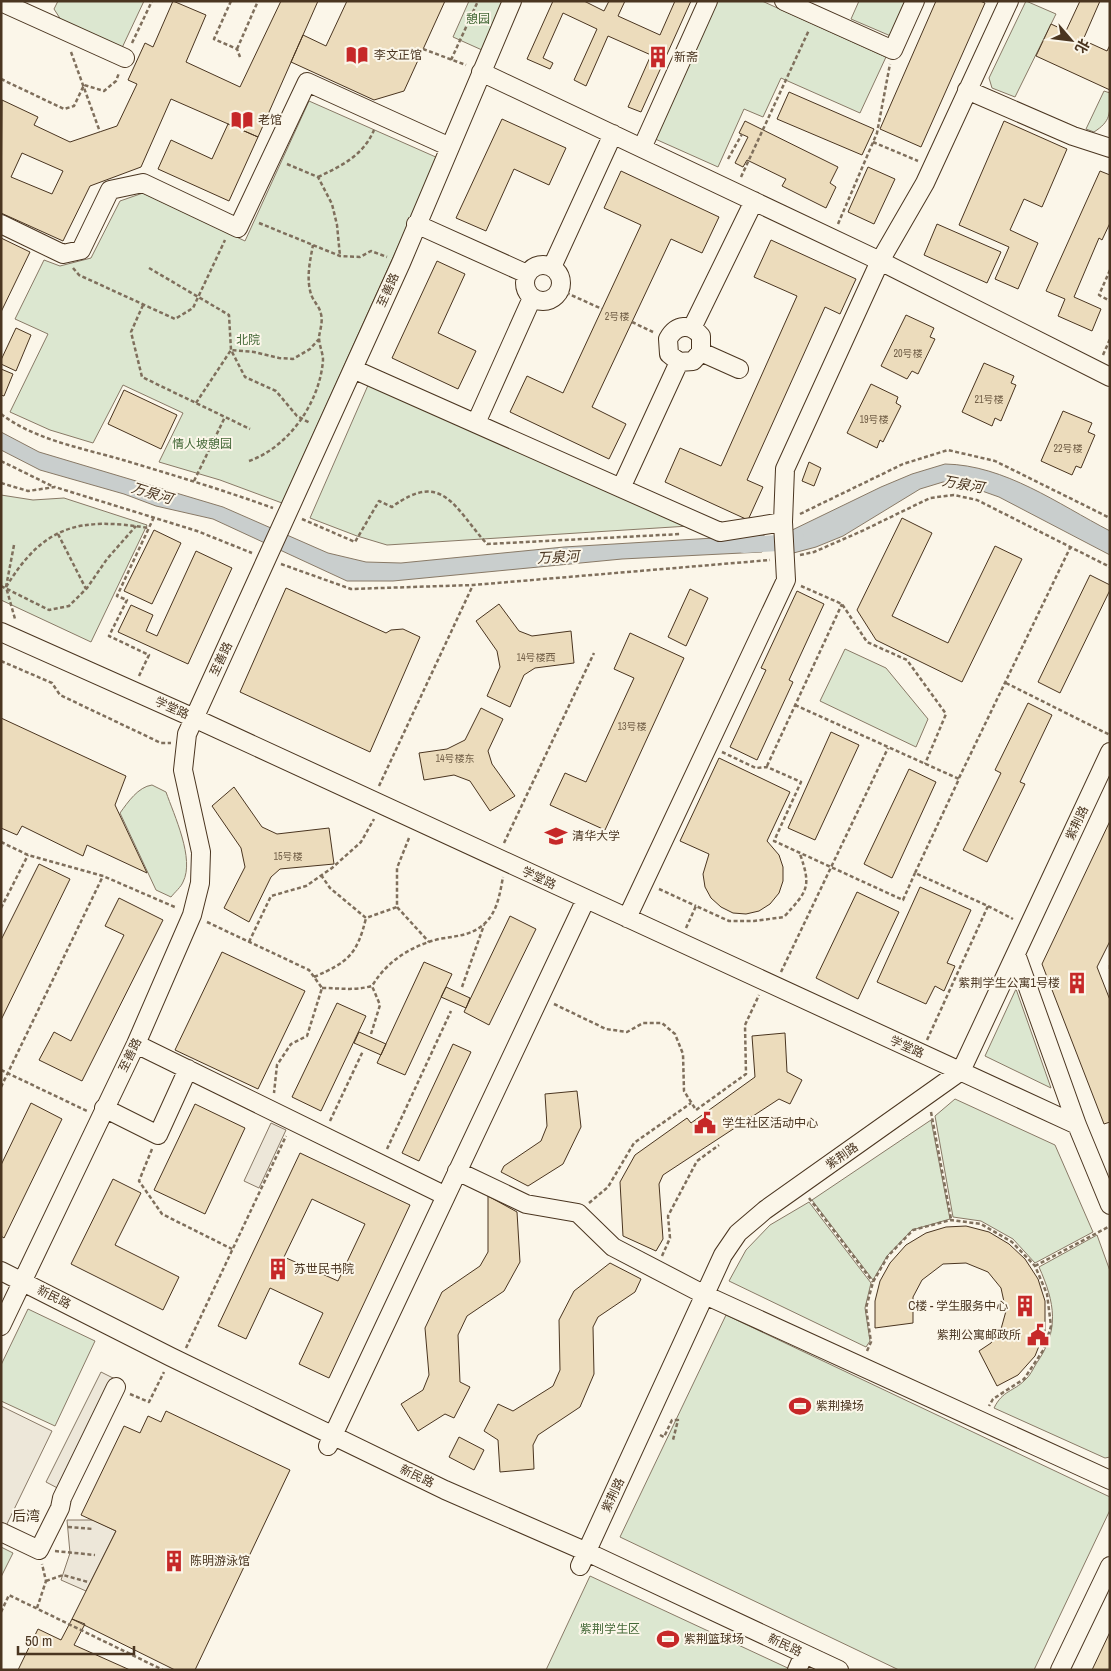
<svg xmlns="http://www.w3.org/2000/svg" width="1111" height="1671" font-family="'Archivo Narrow','Noto Sans SC',sans-serif">
<style>
.green{fill:#dce7d0;stroke:#887966}
.parking{fill:#ede7d9;stroke:#887966}
.water{fill:#c9cecd;stroke:#887966}
.lines{fill:none;stroke-linecap:round;stroke-linejoin:round}
.canal{stroke:#c9cecd;stroke-width:16}
.building{fill:#ecdcbc;stroke:#4a3520;fill-rule:evenodd}
.minor-casing{stroke:#4a3520;stroke-width:20}
.path{stroke:#7f6f5c;stroke-width:2.5;stroke-dasharray:4 2.5;stroke-linecap:butt}
.minor{stroke:#fbf6e9;stroke-width:18}
.labels{text-anchor:middle;dominant-baseline:central;stroke-width:4;stroke-linejoin:round;paint-order:stroke}
.number-label{font-size:10px;fill:#725f47}
.park-label{font-size:12px;fill:#436837;stroke:#fbf6e9}
.poi-label{font-size:12px;fill:#4a3520;stroke:#fbf6e9;text-anchor:start}
.street-label{font-size:12px;fill:#4a3520;stroke:#fbf6e9}
.water-label{font-size:14px;font-style:italic;fill:#4a3520;stroke:#fbf6e9}
.neighbourhood-label{font-size:14px;fill:#4a3520;stroke:#fbf6e9}
</style>
<rect width="100%" height="100%" fill="#fbf6e9"/>
<!-- green -->
<path class="green" d="M58 1H144L121 50 63 23 54 9Z
M469 1H504L482 50 453 37Z
M715 1H762L886 57 860 113 781 78 763 117 744 109 718 167 653 138Z
M859 1H909L893 37 851 19Z
M1026 1 1056 14 1015 97 992 88 989 78Z
M1104 91 1110 93C1110 114 1111 121 1094 132L1086 129Z
M309 101 438 158 282 503 220 480 159 462 183 413 123 385 93 443 50 430 10 412 48 334 15 319 44 260 60 266 91 258 120 201 143 193 245 241Z
M369 383 689 526 387 545 357 536 310 518Z
M1 495 33 500 64 498 147 525 91 642 1 600Z
M845 649 886 668 928 719 916 747 820 701Z
M152 785 166 792C174 815 195 859 183 882 181 887 175 892 171 897L156 890 120 813C128 802 138 787 152 785Z
M1016 989 1051 1088 985 1056Z
M955 1099 1055 1145 1093 1232 1035 1263 1013 1239 981 1221 953 1217 935 1116Z
M931 1120 950 1219 912 1230 887 1256 873 1280 812 1200Z
M809 1202 871 1283 865 1308 870 1341 866 1347 729 1281 746 1250 770 1225Z
M1097 1235 1110 1271V1457L1105 1458 994 1408C1003 1390 1013 1392 1025 1380 1030 1376 1033 1369 1036 1364 1060 1330 1055 1303 1039 1267Z
M28 1309 95 1341 55 1426 1 1401V1365Z
M726 1315 1110 1497V1510L1034 1670H899L620 1537Z
M1 1547 13 1553 1 1577Z
M590 1576 792 1670H546Z"/>
<!-- parking -->
<path class="parking" d="M271 1123 286 1130 259 1188 244 1181Z
M101 1372 121 1382 67 1493 46 1482Z
M1 1406 52 1431 6 1526 1 1524Z
M67 1520H93L116 1531 86 1591 61 1580 70 1553Z"/>
<!-- water -->
<path class="water" d="M1 432 39 452 223 507 328 553 366 562 401 563 564 547 764 535V550L762 552 622 559 393 581H347L213 519 156 506 124 494 40 470 1 450Z
M945 464C1005 465 1058 504 1110 531V555L999 497 968 486 943 482 920 489 843 536 816 547 786 555V533L881 487 912 474Z"/>
<g class="lines">
<!-- canal -->
<path class="canal" d="M744 545 778 543 796 538"/>
</g>
<!-- building -->
<path class="building" d="M173 1 206 15 186 62 240 87 281 1H318L258 137 171 99 141 167 90 186 63 241 1 213 2 100 38 117 34 125 70 142 117 126 137 84 128 80 145 43 153 47ZM22 153 63 171 52 194 11 177Z
M347 1H445L404 91 374 100 291 62 303 35 326 46Z
M553 1H584L604 11 609 1H625L618 16 660 35 675 1H691L641 112 628 107 651 55 608 36 586 86 574 80 597 29 563 13 543 58 553 63 550 69 527 59Z
M936 1H980L985 3 921 147 880 129Z
M1080 1H1100L1083 40 1107 51 1110 45V90L1036 56 1051 24 1066 31Z
M789 92 874 129 862 155 777 119Z
M502 119 566 148 549 185 514 169 486 231 456 218Z
M745 121 838 167 830 183 836 187 826 208 782 186 786 179 747 160 743 167 735 163 748 137 739 133Z
M1004 121 1067 149 1042 207 1024 199 1010 230 1038 243 1018 289 995 279 1009 247 959 225Z
M228 124 258 137 229 201 158 169 171 140 212 159Z
M868 167 895 179 874 224 848 212Z
M621 171 719 217 702 253 671 239 592 407 626 424 609 459 510 412 527 376 563 393 641 225 604 208Z
M1100 171 1110 175V223L1102 240 1099 238 1074 297 1101 309 1092 331 1058 316 1065 299 1046 291Z
M937 224 1001 252 987 283 924 255Z
M1 238 30 252 1 312Z
M771 240 856 279 840 314 825 307 747 480 763 487 748 520 665 482 680 448 721 466 797 296 754 277Z
M437 261 465 274 438 333 476 351 458 389 392 358Z
M906 315 934 328 930 337 935 339 918 374 912 371 907 379 881 366Z
M16 328 31 335 16 371 1 364V360Z
M984 363 1014 376 1011 383 1016 385 1001 421 995 418 992 426 962 412Z
M1 369 13 374 4 396 1 395Z
M871 384 898 397 896 403 901 406 883 442 880 440 877 448 847 433Z
M124 390 177 415 161 449 108 424Z
M1063 411 1092 423 1088 432 1095 435 1081 468 1076 466 1072 475 1041 461Z
M809 462 821 468 814 486 802 481Z
M902 518 932 533 892 616 948 643 995 546 1022 559 962 682 876 640 857 610Z
M154 530 181 543 152 604 124 591Z
M196 551 232 568 188 664 118 632 131 605 153 615 146 631 157 636Z
M1090 575 1110 585V590L1060 693 1038 682Z
M286 588 386 633 391 630 403 629 420 637 370 752 240 692Z
M690 589 708 598 686 646 668 637Z
M797 591 824 604 789 680 793 682 757 760 730 747 766 670 761 668Z
M499 604 519 631 532 636 571 631 574 663 535 668 524 675 510 707 487 696 500 667 497 651 476 621Z
M630 633 684 658 605 830 550 805 565 773 586 782 634 678 614 669Z
M1028 703 1052 715 1020 782 1025 784 987 862 963 850 1001 773 995 770Z
M481 708 503 719 488 751 492 764 515 796 490 811 470 781 454 775 424 780 419 753 447 749 465 740Z
M1 718 126 776 115 805 147 873 87 845 83 856 22 826 17 835 1 828Z
M831 732 859 745 815 840 788 828Z
M719 758 790 792 767 841 779 855 783 867V881L779 893 770 904 759 911 746 914 733 913 721 907 711 898 705 887 703 874 709 854 680 841Z
M909 769 936 782 892 878 864 864Z
M234 787 262 827 277 834 329 828 334 864 280 869 271 877 249 922 224 908 245 867 241 848 212 806Z
M1110 821V941L1097 967 1110 1000V1122L1104 1124 1042 964Z
M39 864 70 879 1 1020V940Z
M920 887 971 910 947 963 955 966 944 991 935 986 926 1004 877 982Z
M857 892 899 912 858 999 816 978Z
M119 898 163 920 82 1081 39 1060 54 1032 71 1041 124 935 105 926Z
M510 916 536 929 489 1025 464 1012Z
M222 952 305 991 258 1089 175 1050Z
M424 962 452 974 405 1075 377 1063Z
M446 987 470 998 466 1008 441 997Z
M337 1003 366 1016 321 1111 292 1097Z
M359 1032 386 1044 381 1055 354 1043Z
M785 1033 787 1072 802 1080 790 1104 779 1099 663 1175 659 1184 663 1239 656 1251 623 1236 620 1182 635 1155 687 1118 691 1123 755 1077 752 1036Z
M453 1044 471 1052 419 1161 402 1153Z
M577 1091 581 1127 563 1164 528 1186 501 1172 504 1166 541 1141 547 1126 545 1094Z
M31 1103 62 1119 4 1238 1 1236V1165Z
M195 1104 245 1128 205 1214 154 1190Z
M300 1153 410 1205 329 1378 299 1364 323 1313 270 1288 246 1339 218 1326ZM312 1199 365 1224 338 1281 284 1257Z
M113 1179 141 1193 115 1245 179 1277 163 1310 71 1264Z
M488 1196 517 1212 520 1262 504 1291 467 1316 458 1335 460 1382 470 1387 454 1418 445 1414 418 1431 401 1404 423 1390 429 1375 425 1328 442 1292 480 1266 488 1252Z
M966 1226 989 1232 1009 1244 1025 1259 1038 1279 1045 1301V1331L1035 1356 1018 1375 997 1386 979 1351 991 1343 1001 1329 1006 1311 1001 1288 988 1272 966 1263 943 1264 922 1280 913 1297V1323L875 1328V1301L880 1281 890 1263 906 1245 926 1233 946 1227Z
M610 1263 641 1279 635 1292 598 1317 593 1327 594 1374 580 1407 538 1435 533 1445 534 1469 500 1472 498 1440 484 1431 498 1404 513 1411 553 1386 560 1370 559 1320 574 1291Z
M166 1411 290 1470 195 1670H175L72 1619 116 1531 81 1515 124 1426 140 1433 148 1416 161 1422Z
M459 1437 484 1450 474 1470 449 1457Z
M72 1619 85 1624 74 1645 130 1670H18L38 1629 61 1640Z
M1110 1632V1670H1092Z"/>
<g class="lines">
<!-- minor casing -->
<g class="minor-casing">
<path id="minor" d="M784 1 893 50 915 1
M1 2 125 58
M481 72 880 261 1110 377
M967 90 1073 136 1110 148
M642 148 708 1
M1 224 63 254 81 250 110 190 143 183 238 228 307 82 450 147
M416 224 527 274
M525 283a18 18 0 1 1 36 0a18 18 0 1 1-36 0Z
M552 267 613 134
M692 328 754 201
M701 352V336C691 323 676 324 668 339L669 354 679 362 693 361 701 352 739 369
M353 369 720 532 783 522
M476 423 532 298
M621 488 679 362
M1 632 194 718 1077 1125
M627 918 786 580 783 522 785 469 880 261 925 183 1009 1
M1016 954 1077 1125 1110 1205
M136 1044 446 1196
M104 1108 158 1135 188 1069
M457 1171 526 1204 578 1213 613 1247 705 1295 1110 1480
M1 1271 171 1357 445 1490 587 1552 839 1670
M1 1326 136 1044 192 915 200 883 201 852 183 770 187 734 401 263 512 1
M328 1446 586 899
M1 1532 39 1550 60 1508 62 1498 116 1387
M580 1566 723 1255 738 1233 765 1210 961 1071 1110 752
M797 1670 804 1654
M1060 1670 1110 1566"/>
</g>
<!-- path -->
<path class="path" d="M231 1 214 39 237 49 240 57
M132 43 152 1
M237 49 258 1
M423 49 466 65
M71 52 100 132
M451 60 478 1
M1 79 64 109 74 106 84 85 104 91 116 81 119 73
M873 142 918 161
M728 159 742 134
M287 164 318 177 332 204 337 225 340 256
M318 177C341 166 363 156 374 130
M741 177 809 30
M259 223 340 256 360 257 371 251 387 257
M838 224 877 133 890 64
M73 268 79 275 175 319 193 308 225 240
M149 268 229 315 231 350 245 377 276 391 297 416 310 423
M1110 270 1099 295 1110 301
M560 290 602 309
M143 305 131 332 142 377 250 429
M632 322 653 332
M1103 355 1110 339
M196 403 231 350 254 352 279 358 293 359 310 349 319 339
M1 414C35 440 82 448 123 460 173 475 223 490 273 508
M1 461 54 487
M249 461C289 447 320 402 323 360 323 353 319 345 319 337 320 330 323 322 321 314 320 307 313 301 311 294 306 278 310 261 313 245
M194 481 225 417
M1 483 28 491 55 487 197 531 252 553
M800 514 903 464 948 450 995 461 1110 518
M302 519 355 542 379 501 392 507C443 469 455 509 487 544L681 534
M58 534 86 589
M14 545 6 587 15 619
M800 555 814 552 862 531 930 498 954 495 977 500 1110 567
M281 564 351 589 473 585 770 560
M1 586 49 610 69 606 87 588 107 559 136 526
M801 586 842 604 867 642 907 660 946 714 925 764
M6 587C44 525 79 517 149 528
M1 661 52 683 60 695 161 743H171
M139 676 149 655 109 636 127 600 117 596 154 517
M1006 683 1110 735
M795 705 959 779 915 873 988 906 927 1040
M722 752 756 768 767 767 801 782 774 841 903 900 915 873
M767 766 842 604
M959 778 1070 548
M379 786 473 585
M409 838 397 868V907L429 942
M1 842 28 855 103 876 177 908
M504 843 594 653
M321 875 330 888 366 918 397 907
M659 889 696 906
M988 906 1013 919
M1 908 28 855
M207 922 309 970 322 988 307 1036 291 1044 277 1065 274 1093
M686 928 696 906 729 921H754L784 917C807 891 812 888 800 854
M249 942 271 896 306 886 332 868 361 842 374 819
M1110 965V971
M781 972 888 748
M314 977C348 962 357 955 366 918
M462 987 484 925
M322 988C341 988 353 991 372 986 387 961 411 946 439 939 455 936 470 936 483 925 497 914 500 893 503 877
M554 1004 606 1029 627 1032 643 1023H662L675 1034 683 1054 684 1091 696 1110 746 1074 745 1025 759 995
M371 1034 380 1005 372 986
M1 1070 87 1111
M1 1087 103 876
M931 1112 951 1219
M330 1121 363 1051
M152 1149 139 1181 162 1214 232 1249
M387 1149 451 1011
M809 1198 873 1282
M589 1203 608 1187 634 1143 691 1103
M662 1256 670 1238 668 1216 697 1161 719 1145
M1035 1266 1110 1226
M186 1348 286 1136
M867 1351 871 1342 866 1308 873 1282 888 1256 913 1230 951 1220 981 1224 1012 1242 1035 1266 1047 1294 1051 1326 1044 1349 1024 1379 993 1399 989 1406
M130 1394 149 1402 164 1372
M660 1435 664 1437 672 1420H678L673 1440
M68 1527 93 1529
M55 1551 95 1555
M46 1581 63 1575 88 1582
M37 1608 46 1581 42 1564
M1 1612 9 1595 163 1670"/>
<!-- minor -->
<use href="#minor" class="minor"/>
</g>
<!-- icons -->
<defs>
<g id="library-bare" transform="scale(1.725)"><path d="M-6-4Q-3-5.5-.7-3.5V5Q-3 3-6 4ZM6-4Q3-5.5 .7-3.5V5Q3 3 6 4Z" fill="#c62828" stroke="#fbf6e9" stroke-width="2.5" paint-order="stroke"/></g>
<g id="building-bare" transform="scale(1.725)"><path d="M-4-6H4V6H1V3H-1V6H-4ZM-2.5-4.3h1.7v1.8h-1.7ZM.8-4.3h1.7v1.8H.8ZM-2.5-1h1.7V.8h-1.7ZM.8-1h1.7V.8H.8Z" fill="#c62828" stroke="#fbf6e9" stroke-width="2.5" paint-order="stroke"/></g>
<g id="university-bare" transform="scale(1.725)"><path d="M0-5L7-2L0 1L-7-2ZM-4 1L0 2.5L4 1V4Q0 6-4 4Z" fill="#c62828" stroke="#fbf6e9" stroke-width="2.5" paint-order="stroke"/></g>
<g id="civic-bare" transform="scale(1.725)"><path d="M-.6-6.5H3V-4.5H.6V-3L4-1V1h2V6H-6V1h2V-1L-.6-3ZM-1.2 2.5V6h2.4V2.5Z" fill="#c62828" stroke="#fbf6e9" stroke-width="2.5" paint-order="stroke"/></g>
<g id="stadium-bare" transform="scale(1.725)"><path d="M0-5a6.5 5 0 1 0 0 10a6.5 5 0 1 0 0-10ZM-3.5-1.8h7v3.6h-7Z" fill="#c62828" stroke="#fbf6e9" stroke-width="2.5" paint-order="stroke"/></g>
</defs>
<g fill-rule="evenodd">
<use href="#library-bare" x="357" y="55"/>
<use href="#building-bare" x="658" y="57"/>
<use href="#library-bare" x="242" y="120"/>
<use href="#university-bare" x="556" y="836"/>
<use href="#building-bare" x="1077" y="983"/>
<use href="#civic-bare" x="705" y="1123"/>
<use href="#building-bare" x="278" y="1269"/>
<use href="#building-bare" x="1025" y="1306"/>
<use href="#civic-bare" x="1038" y="1335"/>
<use href="#stadium-bare" x="800" y="1406"/>
<use href="#building-bare" x="174" y="1561"/>
<use href="#stadium-bare" x="668" y="1639"/>
</g>
<g class="labels">
<!-- number labels -->
<g class="number-label">
<text x="617" y="316">2号楼</text>
<text x="908" y="353">20号楼</text>
<text x="989" y="399">21号楼</text>
<text x="874" y="419">19号楼</text>
<text x="1068" y="448">22号楼</text>
<text x="536" y="657">14号楼西</text>
<text x="632" y="726">13号楼</text>
<text x="455" y="758">14号楼东</text>
<text x="288" y="856">15号楼</text>
</g>
<!-- park labels -->
<g class="park-label">
<text x="478" y="19">憩园</text>
<text x="248" y="340">北院</text>
<text x="202" y="444">情人坡憩园</text>
<text x="610" y="1629">紫荆学生区</text>
</g>
<!-- poi labels -->
<g class="poi-label">
<text x="374" y="55">李文正馆</text>
<text x="674" y="57">新斋</text>
<text x="258" y="120">老馆</text>
<text x="572" y="836">清华大学</text>
<text x="1060" y="983" text-anchor="end">紫荆学生公寓1号楼</text>
<text x="722" y="1123">学生社区活动中心</text>
<text x="294" y="1269">苏世民书院</text>
<text x="1008" y="1306" text-anchor="end">C楼 - 学生服务中心</text>
<text x="1021" y="1335" text-anchor="end">紫荆公寓邮政所</text>
<text x="816" y="1406">紫荆操场</text>
<text x="190" y="1561">陈明游泳馆</text>
<text x="684" y="1639">紫荆篮球场</text>
</g>
<!-- street labels -->
<g class="street-label">
<text transform="translate(388 290) rotate(-66)">至善路</text>
<text transform="translate(221 659) rotate(-65)">至善路</text>
<text transform="translate(172 708) rotate(24)">学堂路</text>
<text transform="translate(1077 823) rotate(-65)">紫荆路</text>
<text transform="translate(539 878) rotate(25)">学堂路</text>
<text transform="translate(907 1047) rotate(24)">学堂路</text>
<text transform="translate(130 1055) rotate(-64)">至善路</text>
<text transform="translate(842 1156) rotate(-35)">紫荆路</text>
<text transform="translate(54 1297) rotate(27)">新民路</text>
<text transform="translate(417 1476) rotate(26)">新民路</text>
<text transform="translate(613 1495) rotate(-65)">紫荆路</text>
<text transform="translate(785 1645) rotate(25)">新民路</text>
</g>
<!-- water labels -->
<g class="water-label">
<text transform="translate(963 484) rotate(10)">万泉河</text>
<text transform="translate(152 493) rotate(17)">万泉河</text>
<text transform="translate(558 557) rotate(-3)">万泉河</text>
</g>
<!-- neighbourhood labels -->
<g class="neighbourhood-label">
<text x="26" y="1516">后湾</text>
</g>
</g>
<!-- border -->
<rect width="1111" height="1671" fill="none" stroke="#4a3520" stroke-width="5"/>
<!-- north arrow -->
<g transform="translate(1071 40) rotate(118)" stroke="#fbf6e9" stroke-width="4" paint-order="stroke">
<path d="M0-4L9 19L0 12L-9 19Z" fill="#4a3520"/>
<text y="-8" font-size="14" font-weight="bold" text-anchor="middle" fill="#4a3520">北</text>
</g>
<!-- scale -->
<path d="M18 1646v8h116v-8" fill="none" stroke="#4a3520" stroke-width="2.5"/>
<text x="25" y="1646" font-size="15" fill="#4a3520" stroke="#fbf6e9" stroke-width="4" paint-order="stroke">50 m</text>
</svg>
